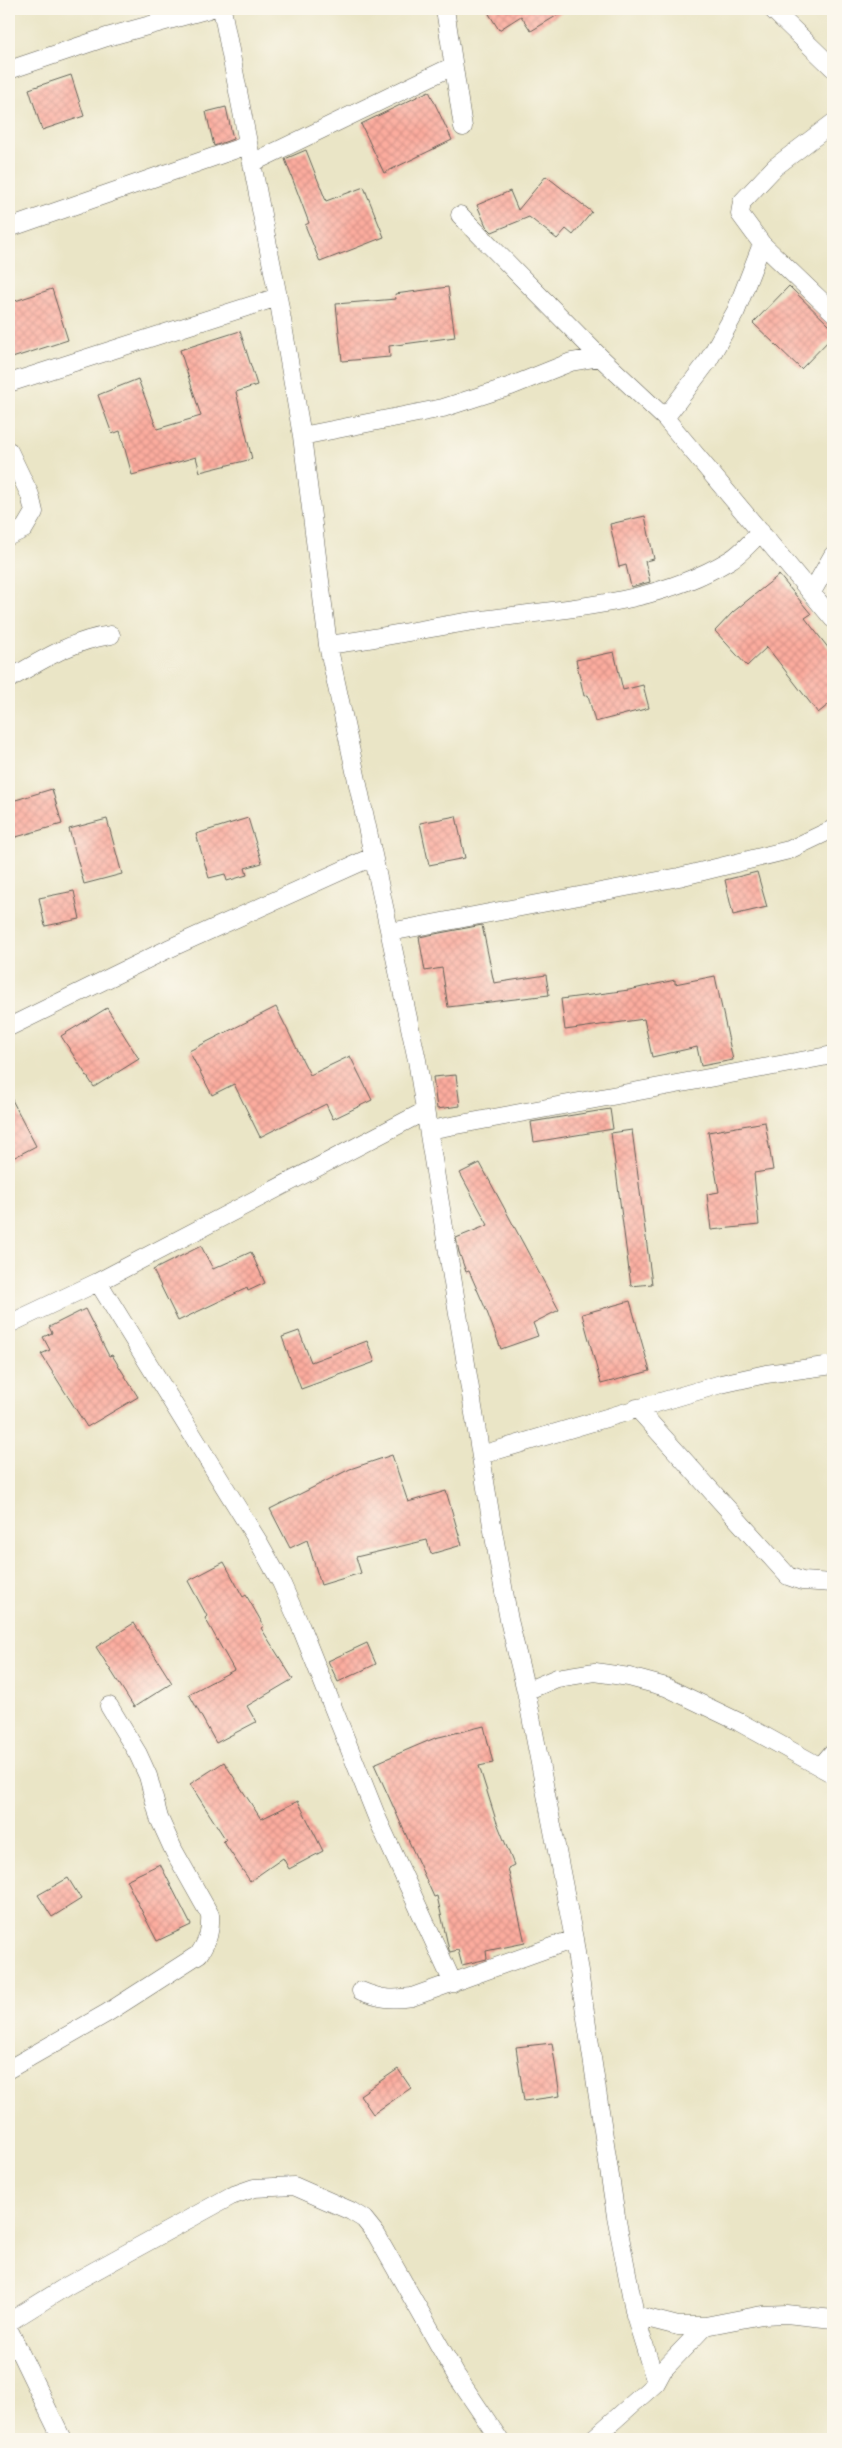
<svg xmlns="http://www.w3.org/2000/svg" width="842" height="2448" font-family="Alegreya,serif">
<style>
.building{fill:url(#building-cross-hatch)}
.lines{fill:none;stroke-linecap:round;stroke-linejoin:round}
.street-casing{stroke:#646258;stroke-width:19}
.street{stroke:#fff;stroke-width:18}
</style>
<defs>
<pattern id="building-cross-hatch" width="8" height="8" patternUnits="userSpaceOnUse" patternTransform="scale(1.25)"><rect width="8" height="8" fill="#fcac9e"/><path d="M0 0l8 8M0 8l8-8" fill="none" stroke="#d79388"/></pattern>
</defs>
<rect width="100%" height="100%" fill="#fbf7ec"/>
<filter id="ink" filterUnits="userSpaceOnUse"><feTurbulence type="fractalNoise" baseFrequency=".02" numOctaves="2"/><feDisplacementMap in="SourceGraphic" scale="10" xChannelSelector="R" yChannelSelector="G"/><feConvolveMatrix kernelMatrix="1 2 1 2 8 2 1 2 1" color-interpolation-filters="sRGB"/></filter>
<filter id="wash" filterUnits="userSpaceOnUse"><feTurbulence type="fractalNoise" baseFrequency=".0096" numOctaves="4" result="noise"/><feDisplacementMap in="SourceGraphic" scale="20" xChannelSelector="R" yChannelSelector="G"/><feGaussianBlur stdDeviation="1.12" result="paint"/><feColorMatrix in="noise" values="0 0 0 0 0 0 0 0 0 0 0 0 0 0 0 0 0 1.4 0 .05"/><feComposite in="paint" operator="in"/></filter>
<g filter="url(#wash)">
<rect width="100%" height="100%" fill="#eae5c6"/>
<g id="blocks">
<!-- building -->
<path class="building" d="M486 9H568L531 31 521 16 499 30Z
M71 75 84 116 42 130 29 89Z
M429 91 452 140 384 173 361 124Z
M226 107 233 139 214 146 206 112Z
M306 150 326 201 364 187 384 237 320 262 305 225 309 223 285 159Z
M546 176 592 212 573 235 566 229 557 239 529 217 492 232 486 226 477 205 510 191 518 210Z
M789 286 833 329V336L801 369 753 323Z
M448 287 455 337 389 346 390 357 342 361 336 304 396 299 395 294Z
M52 289 68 340 9 359V303Z
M240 331 257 385 236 392 252 459 200 472 196 457 132 475 120 431 112 434 98 395 138 379 157 429 201 416 180 350Z
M645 516 654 559 645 561 650 582 631 587 626 565 619 567 610 524Z
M779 575 811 614 805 618 833 654V701L818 713 767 647 747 666 715 631 733 612Z
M614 652 623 690 643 685 649 708 595 722 588 695 584 696 576 660Z
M52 789 62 824 9 839V802Z
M456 816 465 858 429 865 420 823Z
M248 818 262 863 245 868 247 875 227 881 225 874 209 878 196 834Z
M107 819 122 874 84 884 69 829Z
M757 872 767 907 733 915 725 880Z
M74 891 80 919 45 926 39 898Z
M482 925 494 983 546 975 549 995 448 1007 442 968 425 971 419 937Z
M715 976 733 1060 701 1066 697 1047 652 1057 644 1019 565 1030 561 999 629 990 675 980V984Z
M276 1007 310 1075 350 1056 372 1100 333 1119 326 1104 260 1137 234 1084 212 1095 189 1051Z
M107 1008 139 1059 94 1087 61 1036Z
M456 1075 460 1106 437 1109 433 1077Z
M9 1094 36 1146 9 1160Z
M610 1109 613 1129 534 1142 531 1122Z
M765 1122 773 1170 754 1173 759 1225 711 1230 707 1194 719 1192 708 1132Z
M632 1130 652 1284 631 1286 611 1133Z
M480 1163 559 1310 533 1323 538 1336 501 1349 487 1312 469 1271 466 1272 459 1252 456 1238 488 1225 460 1173Z
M201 1246 213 1269 251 1252 265 1283 248 1291 247 1288 178 1321 153 1270Z
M630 1301 650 1371 601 1384 582 1314Z
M85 1309 109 1356 112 1355 138 1397 87 1427 41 1354 50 1350 43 1337 52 1333 49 1327Z
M299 1331 311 1362 367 1341 375 1362 301 1389 282 1337Z
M392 1455 408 1502 446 1491 462 1545 431 1554 427 1540 356 1557 361 1573 321 1585 307 1540 290 1548 270 1509 350 1469Z
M224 1562 243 1597 246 1595 264 1626 261 1628 293 1679 247 1706 256 1722 216 1743 189 1694 234 1670 205 1618 207 1616 188 1581Z
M134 1623 172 1683 134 1707 96 1647Z
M367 1643 376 1664 338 1682 328 1661Z
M484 1726 493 1763 479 1766 496 1820 514 1865 508 1868 525 1943 486 1951 487 1959 462 1965 458 1950 450 1952 449 1950 437 1896 434 1897 374 1764 435 1738Z
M224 1762 261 1819 298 1801 323 1851 289 1869 283 1858 250 1881 223 1841 226 1840 190 1784Z
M160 1864 191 1925 157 1941 126 1880Z
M68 1878 81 1899 52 1917 38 1895Z
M552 2043 560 2096 524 2101 516 2047Z
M398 2069 411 2088 373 2114 360 2095Z"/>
</g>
</g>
<g filter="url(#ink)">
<use href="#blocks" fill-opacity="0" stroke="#646258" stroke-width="1"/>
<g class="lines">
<!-- street casing -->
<g class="street-casing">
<path id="street" d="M222 9 278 297 302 436 328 645 417 1060 492 1525 509 1620 526 1691 574 1939 616 2216 635 2315 656 2383 593 2439
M445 9 463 127
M772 9 833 68
M9 70 107 37 209 9
M252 163 453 66
M460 215 600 357 665 418 833 619
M9 228 248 145
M762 244 833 312
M9 383 278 297
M665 418 708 361 736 311 762 244 740 214 742 202 775 167 833 123
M302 436 443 408 511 386 571 362 600 357
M9 451 30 495 34 512 24 529 9 536
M812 592 833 555
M328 645C377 639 425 628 474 621 561 608 652 607 730 560 742 553 751 541 761 532
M9 679C42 660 73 640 111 635
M390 932 679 877 789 850 833 829
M9 1027 168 949 372 857
M429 1130 833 1055
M98 1282 258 1541 281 1582 300 1625 378 1820 453 1983
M9 1324 98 1282 425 1111
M637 1408 788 1576 802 1581 833 1583
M481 1455 721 1384 766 1374 833 1365
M526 1691 557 1678 595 1672 629 1677 666 1687 739 1722 833 1774
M821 1766 833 1752
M361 1991C380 1999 392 2000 412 1997L574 1939
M9 2069 107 2013 199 1954C208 1941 211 1930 210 1915L174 1851 159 1818 148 1776 138 1754 109 1706
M635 2315 678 2326H705L762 2315 786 2314 833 2319
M9 2322 67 2286 231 2196 254 2188 294 2186 351 2211 364 2219 376 2234 456 2375 499 2439
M9 2330 62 2439
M656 2383 663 2370 705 2326"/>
</g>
<!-- street -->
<use href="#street" class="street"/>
</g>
</g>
<!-- margin -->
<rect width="842" height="2448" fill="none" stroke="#fbf7ec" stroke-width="30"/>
</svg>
